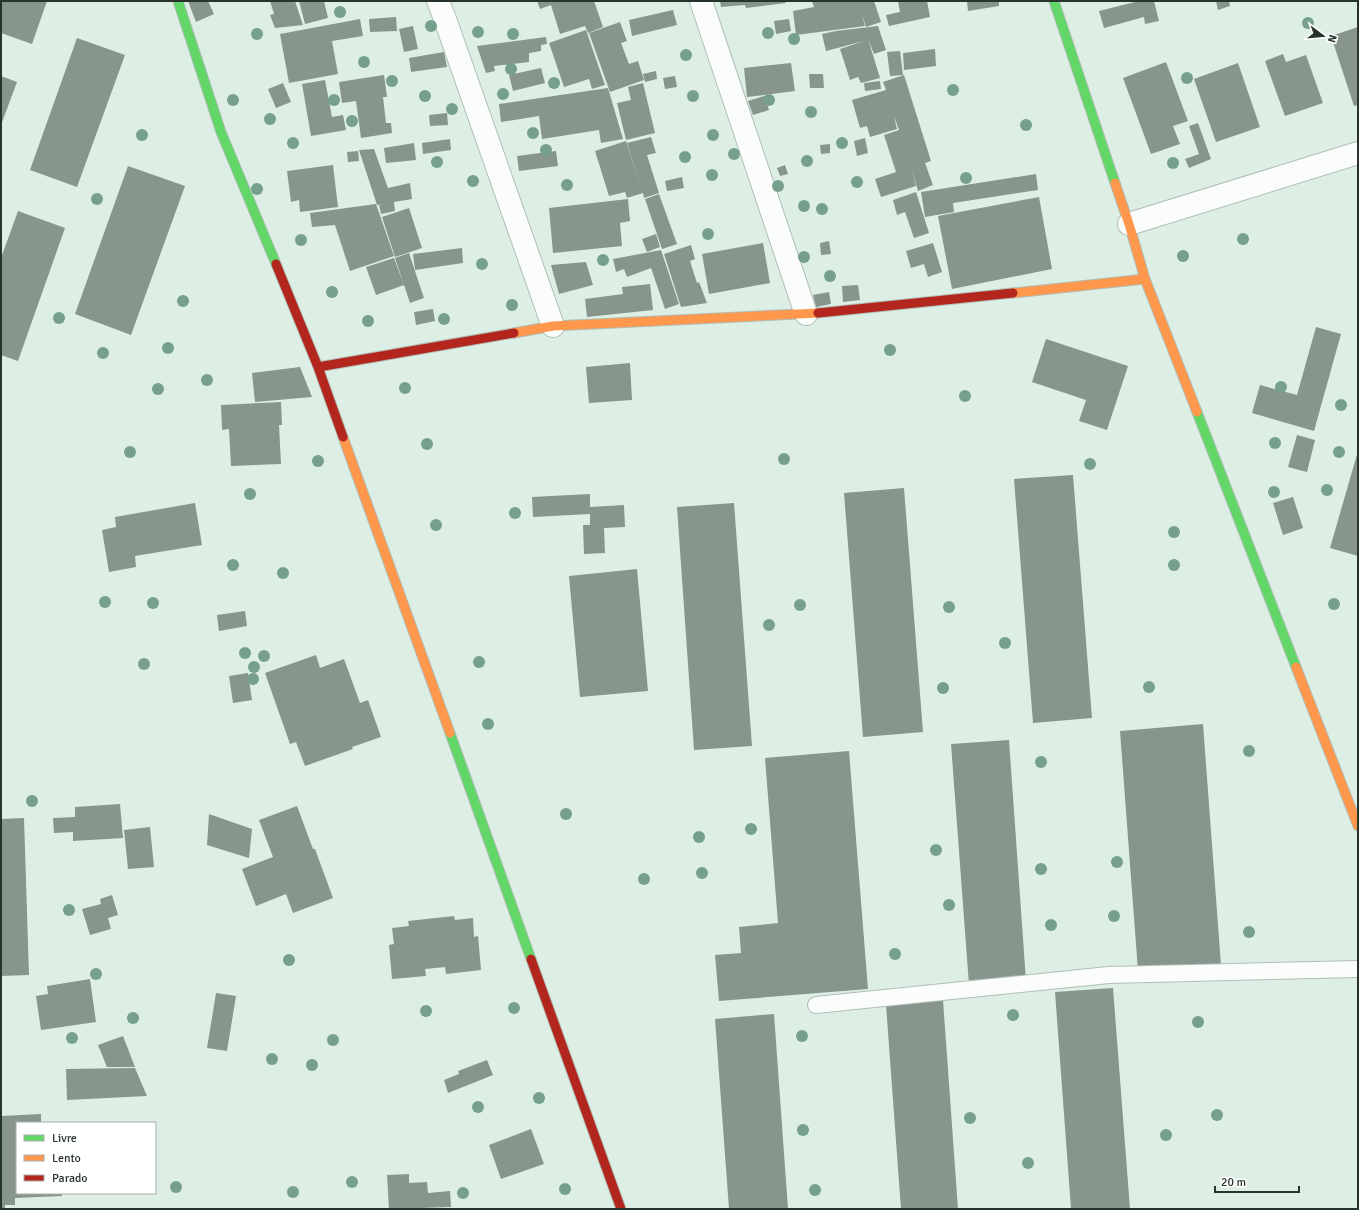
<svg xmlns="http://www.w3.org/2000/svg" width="1359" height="1210" font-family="Signika,sans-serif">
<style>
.building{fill:#87958d}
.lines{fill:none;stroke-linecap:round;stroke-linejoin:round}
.lane-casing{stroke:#b0beb6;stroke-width:18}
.street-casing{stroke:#b0beb6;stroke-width:24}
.fast-casing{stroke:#b0beb6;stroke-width:11}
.slow-casing{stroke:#b0beb6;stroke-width:11}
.jam-casing{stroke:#b0beb6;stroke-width:11}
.lane{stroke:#fafdfb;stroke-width:16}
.street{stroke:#fafdfb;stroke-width:22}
.fast{stroke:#63d668;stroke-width:9}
.slow{stroke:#ff974d;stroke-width:9}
.jam{stroke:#b3261e;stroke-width:9}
.tree{fill:#76a08b}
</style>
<rect width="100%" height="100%" fill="#ddefe4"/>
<!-- building -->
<path class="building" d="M1 1H47L32 44 1 33Z
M188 1H208L214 14 196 22Z
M270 1H295L303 25 275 28 270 15 274 14Z
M299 1H324L328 18 305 24Z
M537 1H594L603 27 588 33 585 26 560 34 551 5 540 9Z
M720 1H785L786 3 746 8 745 5 721 7Z
M812 1H874L881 22 866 27 862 14 865 26 796 35 793 11 814 7Z
M898 1H927L930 17 889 26 886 15 900 12Z
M967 1H999V6L968 11Z
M1139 1H1154L1159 21 1145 24 1144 17 1104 28 1099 11Z
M1216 1H1229L1230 6 1218 10Z
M673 10 677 25 632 36 629 20Z
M396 17 397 31 370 32 369 19Z
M360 19 363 36 332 41 338 74 289 83 280 34Z
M789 19 791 31 776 34 774 21Z
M620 22 627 41 621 43 629 64 638 61 644 80 610 92 589 33Z
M413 26 418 49 404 52 399 29Z
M878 26 886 50 874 54 868 39 880 78 861 83 858 77 850 80 840 49 864 41 826 51 822 34 836 31Z
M1358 27V105L1354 106 1331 36Z
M586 30 605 85 592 89 589 79 564 87 549 43Z
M546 37 547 44 541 45V51L529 53V62L494 66 495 71 486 73 477 46Z
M77 38 125 55 77 187 30 170Z
M935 49 936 66 904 70 903 53Z
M900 51 903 75 890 76 887 52Z
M444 52 447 67 411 72 409 58Z
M1283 54 1286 62 1306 55 1323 103 1285 116 1265 61Z
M1166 62 1188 121 1173 126 1180 144 1151 154 1123 78Z
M791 63 795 91 747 97 744 68Z
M1238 63 1260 127 1216 142 1194 79Z
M541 68 545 83 513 91 509 75Z
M656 71 657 79 645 82 643 74Z
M809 74H823L824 88H810Z
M384 75 387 97H383L386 123H391L392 133 361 138 356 101 342 103 339 82Z
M904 75 931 161 925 163 933 185 918 191 912 170 916 186 881 197 875 179 896 172 884 135 899 130 894 116 897 129 870 137 867 126 860 128 852 100 886 90 883 82Z
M1 76 17 82 1 125Z
M675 76 677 87 665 89 663 78Z
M325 80 332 117 343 115 346 130 311 136 302 84Z
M880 81 881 89 865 91 864 83Z
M283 83 291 102 276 108 268 89Z
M643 83 655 133 626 140 617 103 631 100 628 87Z
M608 88 623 139 601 143 599 130 542 139 539 116 501 122 499 104Z
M764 96 769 110 753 115 748 101Z
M447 113 448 125 430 126 429 115Z
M1198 123 1211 159 1189 168 1185 159 1199 154 1189 126Z
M651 137 656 153 647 155 659 193 644 198 643 193 627 198 625 192 609 196 595 151 626 141 641 188 627 143Z
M865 138 868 153 857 156 854 141Z
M450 139 451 150 423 154 422 143Z
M414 143 416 160 386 163 384 148Z
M830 144V153L821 154 820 145Z
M374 149 388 188 410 183 412 199 394 202 395 211 381 214 379 205 390 203 377 205 359 150Z
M358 151 359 161 348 162 347 152Z
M556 151 558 166 519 171 517 156Z
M333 165 338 207 300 212 299 200 291 202 287 171Z
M785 165 788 174 780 176 777 168Z
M128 166 185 186 131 335 75 314Z
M1036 174 1038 190 953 203 954 212 925 217 921 192Z
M682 177 684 188 667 191 665 181Z
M916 192 929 233 914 238 905 212 897 215 893 200Z
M659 194 677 244 662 249 645 199Z
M1039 197 1052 269 952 289 938 216Z
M628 199 630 221 620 223 622 246 553 253 549 208Z
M376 204 394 256 350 271 335 225 312 227 310 213Z
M409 208 422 248 395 257 382 217Z
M18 211 65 228 18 361 1 355V258Z
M656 234 660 247 647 252 642 239Z
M829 241 831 254 821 255 820 243Z
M763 243 770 283 709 294 702 254Z
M933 243 942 272 928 277 924 264 911 268 906 251Z
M691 245 695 259 690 261 697 283 699 282 707 303 681 307 664 254Z
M462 248 463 263 415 270 413 254Z
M661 250 679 304 665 309 651 268 627 277 624 269 616 272 613 259Z
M409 253 424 298 410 303 395 258Z
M394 258 404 285 376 295 366 267Z
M586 262 593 285 559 294 551 265Z
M650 284 653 310 587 317 585 299 623 294 622 287Z
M858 285 860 300 843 302 842 286Z
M829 292 831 304 816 307 813 295Z
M433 309 435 321 416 325 414 312Z
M1316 327 1341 334 1314 431 1252 413 1260 385 1297 395Z
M1046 339 1128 366 1107 430 1079 421 1086 400 1032 382Z
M630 363 632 400 589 403 586 367Z
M300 367 312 397 255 402 252 373Z
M281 402 282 425H279L281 464 231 466 229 429 222 430 221 405Z
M1297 435 1315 440 1307 472 1288 467Z
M1358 451V556L1330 548Z
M1073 475 1092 718 1033 723 1014 479Z
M904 488 923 732 863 737 844 493Z
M590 494V507L624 505 625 527 604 528 605 553 584 554 583 525H590V514L533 517 532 497Z
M1293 497 1303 528 1283 535 1273 503Z
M195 503 202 545 135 556 136 567 109 572 102 530 116 527 115 517Z
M734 503 752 746 694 750 677 507Z
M637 569 648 691 580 697 569 576Z
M245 611 247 626 219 631 217 615Z
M316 655 320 668 344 659 360 703 368 700 381 737 352 747 353 749 305 766 296 742 290 744 265 673Z
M248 673 252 700 233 703 229 676Z
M1203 724 1221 965 1138 971 1120 731Z
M1009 740 1026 981 969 985 951 744Z
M849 751 868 989 719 1001 715 955 741 953 739 927 778 923 765 758Z
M120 804 123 838 73 841V832L54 833 53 818 75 817V807Z
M297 806 313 849H315L333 898 293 913 286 894 256 906 242 869 273 857 259 820Z
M209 814 252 829 249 858 207 845Z
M24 818 29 975 1 976V819Z
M150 827 154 867 128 869 124 830Z
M112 895 118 915 108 918 111 929 90 935 82 909 101 904 100 899Z
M454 916 455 920 473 918 474 937 478 936 481 970 446 974 445 967 425 969 426 976 392 979 389 945 394 944 392 928 409 926 408 921Z
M90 979 96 1022 41 1030 36 996 48 994 47 986Z
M1113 988 1130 1209H1071L1055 992Z
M216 993 236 996 227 1051 207 1048Z
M943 1000 958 1209H901L886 1005Z
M774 1014 788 1209H729L715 1019Z
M123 1036 135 1067H107L98 1045Z
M487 1060 493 1075 448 1093 444 1080 459 1074 458 1071Z
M135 1068 147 1096 67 1100 66 1069Z
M41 1114V1123H17V1193H62V1196L15 1198V1205H5V1209H1V1116Z
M531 1129 544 1164 501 1179 489 1145Z
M409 1174V1183L427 1182 428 1193 450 1191 451 1207 389 1209 387 1175Z"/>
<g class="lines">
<!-- lane casing -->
<g class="lane-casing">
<path id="lane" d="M816 1005 1109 975 1358 969"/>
</g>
<!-- street casing -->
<g class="street-casing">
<path id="street" d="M438 1 445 19 553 326
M701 1 806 314
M1129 224 1358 153"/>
</g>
<!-- fast casing -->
<g class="fast-casing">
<path id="fast" d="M178 1 221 132 276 264
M1054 1 1115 183
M1197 412 1296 667
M450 733 531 959"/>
</g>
<!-- slow casing -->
<g class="slow-casing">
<path id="slow" d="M1115 183 1129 224 1145 279 1197 412
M1013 293 1145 279
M514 333 553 326 818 313
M343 437 450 733
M1296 667 1358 826"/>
</g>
<!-- jam casing -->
<g class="jam-casing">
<path id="jam" d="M276 264 318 367 343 437
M818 313 1013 293
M318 367 514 333
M531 959 621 1209"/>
</g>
<!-- lane -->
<use href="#lane" class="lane"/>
<!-- street -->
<use href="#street" class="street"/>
<!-- fast -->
<use href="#fast" class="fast"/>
<!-- slow -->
<use href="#slow" class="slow"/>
<!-- jam -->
<use href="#jam" class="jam"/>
</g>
<!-- trees -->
<g class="tree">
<circle cx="340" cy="12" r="6"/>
<circle cx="1308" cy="23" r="6"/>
<circle cx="431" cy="26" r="6"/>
<circle cx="478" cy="32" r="6"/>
<circle cx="768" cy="33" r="6"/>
<circle cx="257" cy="34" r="6"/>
<circle cx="513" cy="34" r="6"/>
<circle cx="794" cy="39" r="6"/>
<circle cx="686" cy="55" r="6"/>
<circle cx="364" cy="62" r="6"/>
<circle cx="511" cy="69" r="6"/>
<circle cx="1187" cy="78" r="6"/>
<circle cx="392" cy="81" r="6"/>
<circle cx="554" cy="83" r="6"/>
<circle cx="953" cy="90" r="6"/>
<circle cx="503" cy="94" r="6"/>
<circle cx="425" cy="96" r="6"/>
<circle cx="693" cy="96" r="6"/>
<circle cx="233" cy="100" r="6"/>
<circle cx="334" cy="100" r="6"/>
<circle cx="769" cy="100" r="6"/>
<circle cx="452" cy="109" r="6"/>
<circle cx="811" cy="112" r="6"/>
<circle cx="270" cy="119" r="6"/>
<circle cx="352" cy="121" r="6"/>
<circle cx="1026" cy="125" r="6"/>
<circle cx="533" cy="133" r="6"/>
<circle cx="142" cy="135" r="6"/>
<circle cx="713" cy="135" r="6"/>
<circle cx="293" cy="143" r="6"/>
<circle cx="842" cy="143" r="6"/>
<circle cx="546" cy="150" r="6"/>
<circle cx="734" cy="154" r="6"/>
<circle cx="685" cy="157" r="6"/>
<circle cx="807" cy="161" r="6"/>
<circle cx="437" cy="162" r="6"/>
<circle cx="1173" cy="163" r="6"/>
<circle cx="712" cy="175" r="6"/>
<circle cx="966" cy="178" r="6"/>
<circle cx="473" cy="181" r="6"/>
<circle cx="857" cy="182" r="6"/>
<circle cx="567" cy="185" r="6"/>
<circle cx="778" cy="186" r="6"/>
<circle cx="257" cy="189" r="6"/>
<circle cx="97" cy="199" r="6"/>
<circle cx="804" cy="206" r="6"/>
<circle cx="822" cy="209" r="6"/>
<circle cx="708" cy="234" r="6"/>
<circle cx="1243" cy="239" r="6"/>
<circle cx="301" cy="240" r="6"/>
<circle cx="1183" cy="256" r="6"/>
<circle cx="804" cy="257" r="6"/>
<circle cx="603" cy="260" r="6"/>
<circle cx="482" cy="264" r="6"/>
<circle cx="830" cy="276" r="6"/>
<circle cx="332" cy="292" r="6"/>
<circle cx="183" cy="301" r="6"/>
<circle cx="512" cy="305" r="6"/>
<circle cx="59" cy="318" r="6"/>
<circle cx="444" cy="319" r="6"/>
<circle cx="368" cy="321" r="6"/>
<circle cx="168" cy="348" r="6"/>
<circle cx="890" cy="350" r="6"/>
<circle cx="103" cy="353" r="6"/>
<circle cx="207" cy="380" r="6"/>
<circle cx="1281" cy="387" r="6"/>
<circle cx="405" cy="388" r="6"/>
<circle cx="158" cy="389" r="6"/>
<circle cx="965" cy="396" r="6"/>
<circle cx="1341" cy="405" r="6"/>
<circle cx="1275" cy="443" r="6"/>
<circle cx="427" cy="444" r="6"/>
<circle cx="130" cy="452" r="6"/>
<circle cx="1339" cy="452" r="6"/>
<circle cx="784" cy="459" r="6"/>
<circle cx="318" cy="461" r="6"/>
<circle cx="1090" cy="464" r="6"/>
<circle cx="1327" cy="490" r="6"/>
<circle cx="1274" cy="492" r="6"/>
<circle cx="250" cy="494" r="6"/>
<circle cx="515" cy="513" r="6"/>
<circle cx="436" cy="525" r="6"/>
<circle cx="1174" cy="532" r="6"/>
<circle cx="233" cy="565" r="6"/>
<circle cx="1174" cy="565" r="6"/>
<circle cx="283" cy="573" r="6"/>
<circle cx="105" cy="602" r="6"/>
<circle cx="153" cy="603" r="6"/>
<circle cx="1334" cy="604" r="6"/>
<circle cx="800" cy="605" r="6"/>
<circle cx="949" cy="607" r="6"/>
<circle cx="769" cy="625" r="6"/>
<circle cx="1005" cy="643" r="6"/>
<circle cx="245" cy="653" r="6"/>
<circle cx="264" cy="656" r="6"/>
<circle cx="479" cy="662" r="6"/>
<circle cx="144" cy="664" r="6"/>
<circle cx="254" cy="667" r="6"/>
<circle cx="253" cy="679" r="6"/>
<circle cx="1149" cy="687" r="6"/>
<circle cx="943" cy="688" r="6"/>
<circle cx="488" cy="724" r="6"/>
<circle cx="1249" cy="751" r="6"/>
<circle cx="1041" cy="762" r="6"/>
<circle cx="32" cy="801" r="6"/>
<circle cx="566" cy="814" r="6"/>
<circle cx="751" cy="829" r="6"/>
<circle cx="699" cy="837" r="6"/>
<circle cx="936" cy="850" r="6"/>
<circle cx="1117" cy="862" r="6"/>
<circle cx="1041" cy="869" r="6"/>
<circle cx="702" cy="873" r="6"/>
<circle cx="644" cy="879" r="6"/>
<circle cx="949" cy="905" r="6"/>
<circle cx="69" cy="910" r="6"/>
<circle cx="1114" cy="916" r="6"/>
<circle cx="1051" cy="925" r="6"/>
<circle cx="1249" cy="932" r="6"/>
<circle cx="895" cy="954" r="6"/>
<circle cx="289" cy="960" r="6"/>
<circle cx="96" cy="974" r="6"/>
<circle cx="514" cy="1008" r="6"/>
<circle cx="426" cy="1011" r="6"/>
<circle cx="1013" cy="1015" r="6"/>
<circle cx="133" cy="1018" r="6"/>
<circle cx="1198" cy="1022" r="6"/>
<circle cx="802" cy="1036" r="6"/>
<circle cx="72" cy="1038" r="6"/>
<circle cx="333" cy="1040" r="6"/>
<circle cx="272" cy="1059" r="6"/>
<circle cx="312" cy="1065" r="6"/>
<circle cx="539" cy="1098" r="6"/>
<circle cx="478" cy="1107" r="6"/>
<circle cx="1217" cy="1115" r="6"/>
<circle cx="970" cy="1118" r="6"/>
<circle cx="803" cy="1130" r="6"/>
<circle cx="1166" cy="1135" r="6"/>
<circle cx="1028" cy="1163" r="6"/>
<circle cx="352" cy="1182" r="6"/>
<circle cx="176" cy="1187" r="6"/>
<circle cx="565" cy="1189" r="6"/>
<circle cx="815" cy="1190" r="6"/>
<circle cx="293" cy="1192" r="6"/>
<circle cx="463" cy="1193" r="6"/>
</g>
<!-- border -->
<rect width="1359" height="1210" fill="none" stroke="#27342c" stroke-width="4"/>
<!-- legend -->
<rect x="16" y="1122" width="140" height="72" fill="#ffffff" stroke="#a9aeab"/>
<rect x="24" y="1135" width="20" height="6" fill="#63d668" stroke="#a9aeab"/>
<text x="52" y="1142" font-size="12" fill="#27342c">Livre</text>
<rect x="24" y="1155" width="20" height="6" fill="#ff974d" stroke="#a9aeab"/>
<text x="52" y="1162" font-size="12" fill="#27342c">Lento</text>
<rect x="24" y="1175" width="20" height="6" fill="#b3261e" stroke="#a9aeab"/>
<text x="52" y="1182" font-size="12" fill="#27342c">Parado</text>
<!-- north arrow -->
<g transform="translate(1323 36) rotate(106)" stroke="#ffffff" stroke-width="3" paint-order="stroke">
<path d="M0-3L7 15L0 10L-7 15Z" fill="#27342c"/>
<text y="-6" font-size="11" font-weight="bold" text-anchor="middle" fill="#27342c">N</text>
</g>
<!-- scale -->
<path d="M1215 1186v6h84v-6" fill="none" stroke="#27342c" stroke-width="2"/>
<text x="1221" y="1186" font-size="12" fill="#27342c" stroke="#ffffff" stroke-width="3" paint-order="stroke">20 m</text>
</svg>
